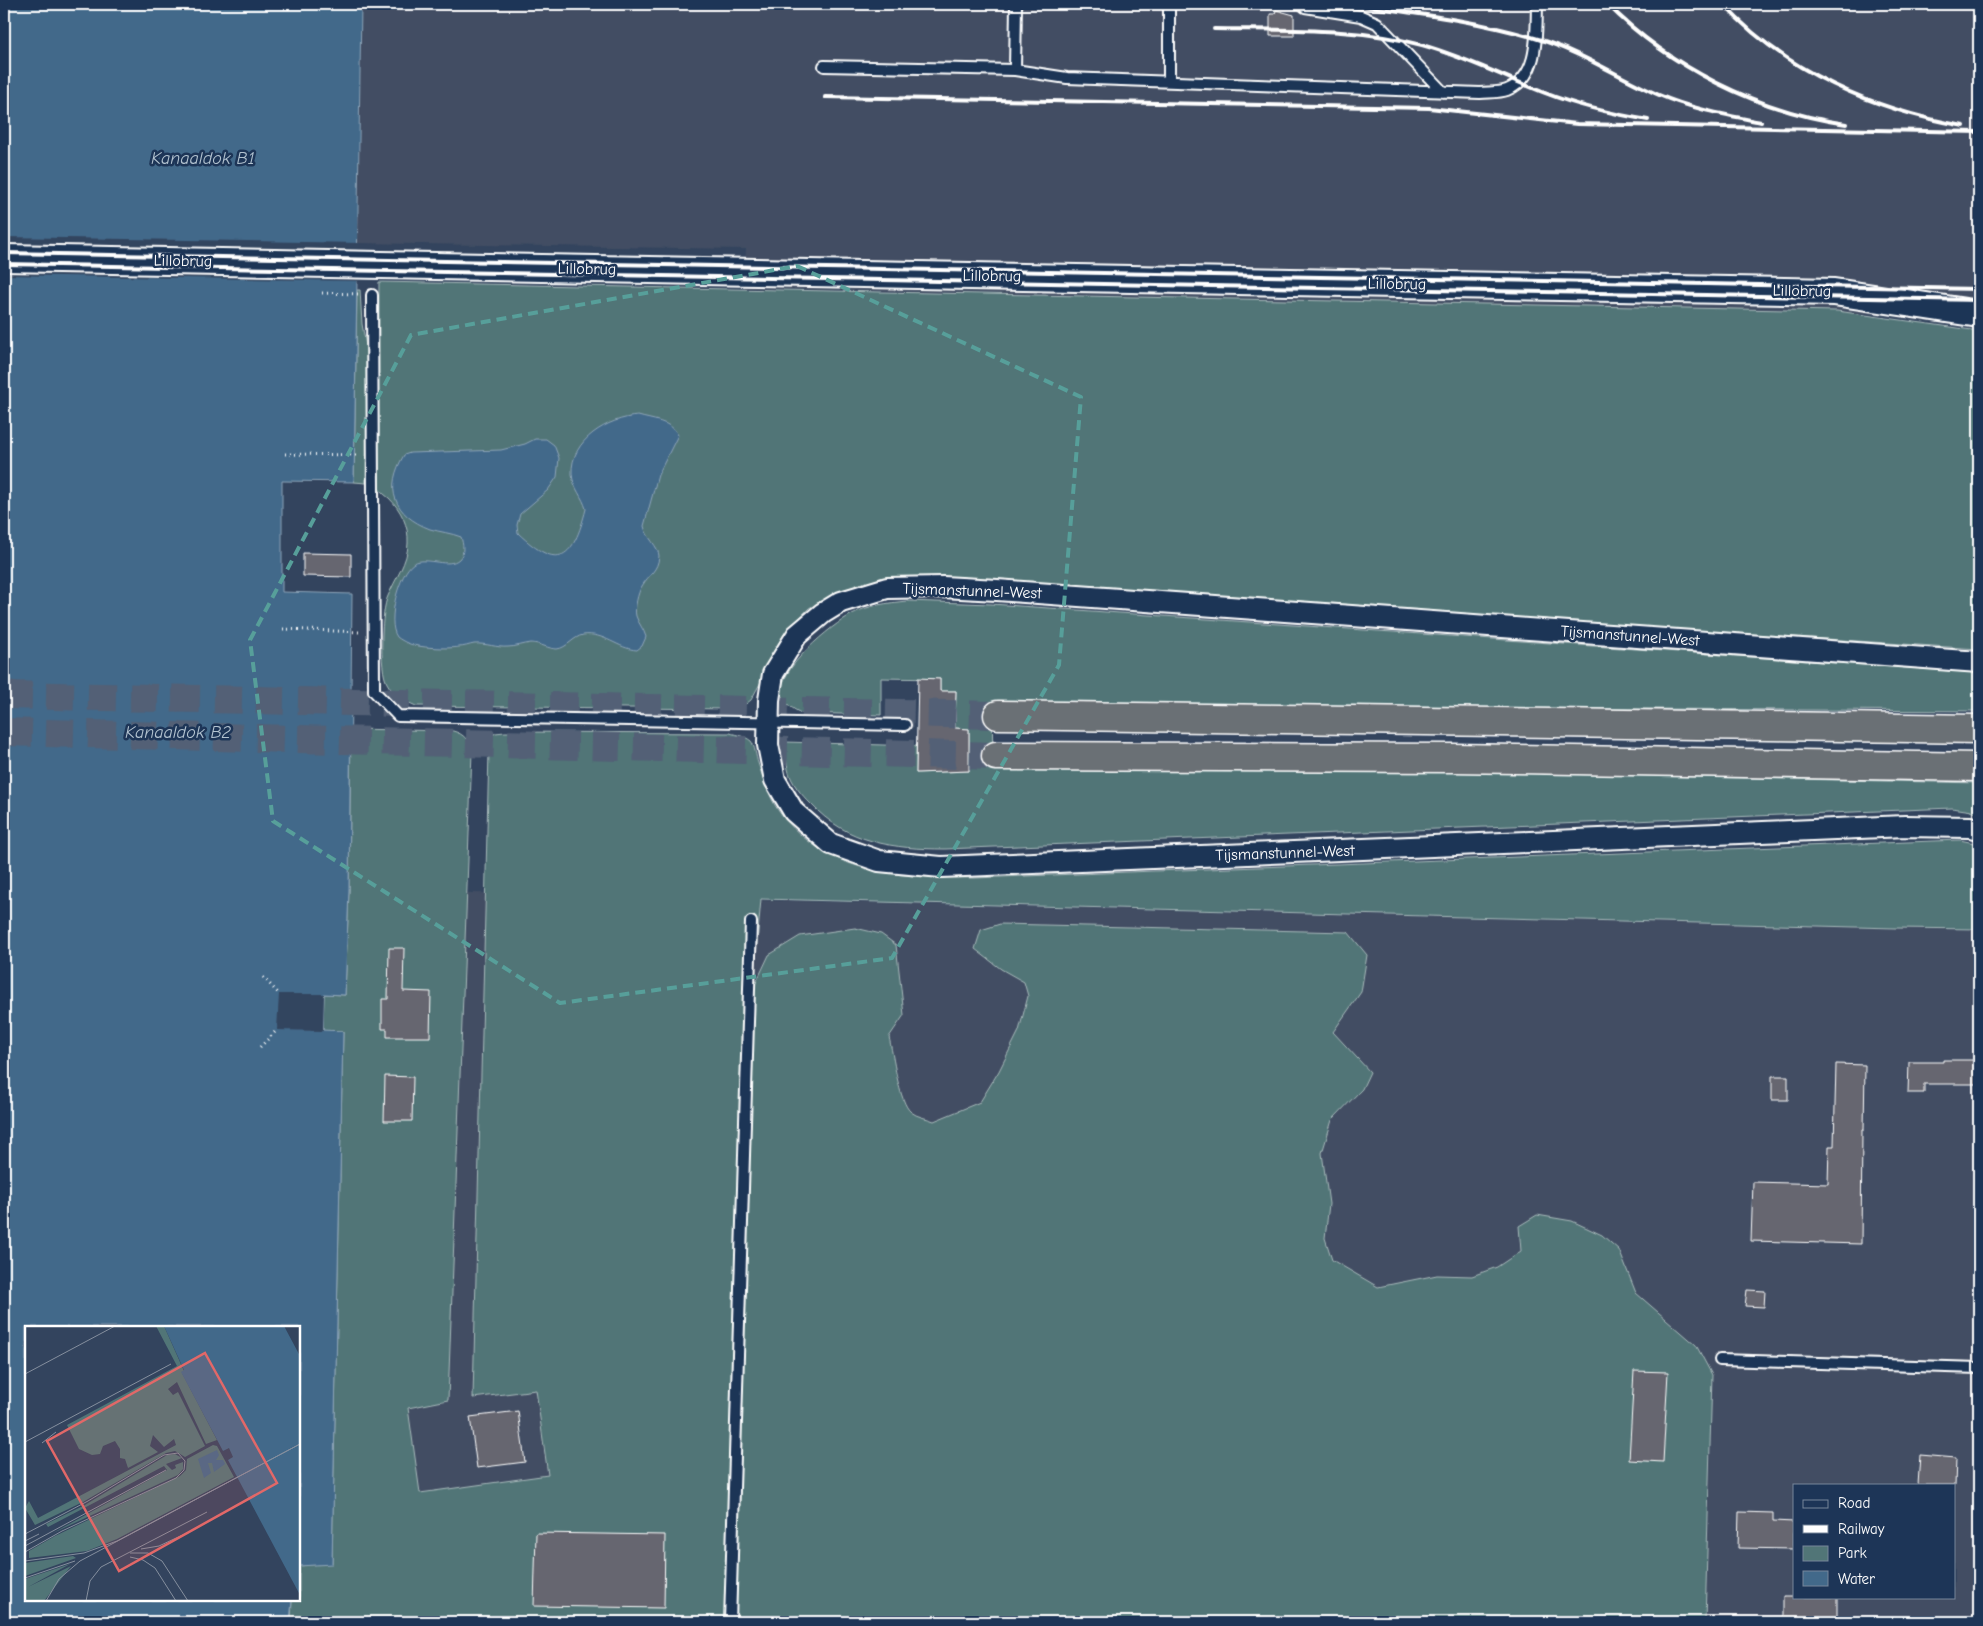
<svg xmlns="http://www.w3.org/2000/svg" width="1983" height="1626" font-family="'Comic Neue',sans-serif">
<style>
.built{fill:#424e63;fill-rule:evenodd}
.green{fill:#517577;stroke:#a8babb}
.water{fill:#42698a;stroke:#8ea5b9}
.pier{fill:#33445e}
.building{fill:#666670;stroke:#fff}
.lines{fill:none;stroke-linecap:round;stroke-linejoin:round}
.motorway-tunnel{stroke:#526076;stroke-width:28;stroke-dasharray:28 14;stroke-linecap:butt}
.service-casing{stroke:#fff;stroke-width:14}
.minor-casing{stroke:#fff;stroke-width:24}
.tertiary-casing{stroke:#fff;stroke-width:30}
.motorway-casing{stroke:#fff;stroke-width:31}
.path{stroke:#fff;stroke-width:3;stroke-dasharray:1 4;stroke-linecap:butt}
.service{stroke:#1d3557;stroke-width:10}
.minor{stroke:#1d3557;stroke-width:20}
.tertiary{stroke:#1d3557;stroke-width:26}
.motorway{stroke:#6b6f75;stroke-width:28}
.rail{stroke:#fff;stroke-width:4}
.marked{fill:none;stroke:#579f9a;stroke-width:4;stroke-dasharray:10 6;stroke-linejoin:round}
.labels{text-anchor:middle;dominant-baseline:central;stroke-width:5;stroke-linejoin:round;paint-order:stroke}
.street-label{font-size:16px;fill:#fff;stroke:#1d3557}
.water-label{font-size:18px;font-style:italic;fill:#b3c3d0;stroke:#1d3557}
.inset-road{fill:none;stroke:#858f9e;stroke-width:1}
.view{fill:#e26868;fill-opacity:0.15;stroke:#e26868;stroke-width:2.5}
.inset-edge{fill:none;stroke:#fff;stroke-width:2.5}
</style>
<rect width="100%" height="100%" fill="#33445e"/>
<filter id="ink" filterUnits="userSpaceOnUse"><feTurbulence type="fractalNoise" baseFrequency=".02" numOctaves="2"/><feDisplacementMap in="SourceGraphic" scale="10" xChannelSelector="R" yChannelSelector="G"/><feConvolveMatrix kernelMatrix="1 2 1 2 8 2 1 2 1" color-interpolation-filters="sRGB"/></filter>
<g filter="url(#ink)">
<!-- built -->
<path class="built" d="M361 4H1979V316L744 288 746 249 358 243Z
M349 890 1895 928 1979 929V1622H291L292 1600H299V1566L332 1564ZM1794 1485H1954V1597H1794Z"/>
<!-- green -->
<path class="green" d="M379 282 1837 311 1979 331V649L1445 614 1080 586 896 578 859 584 809 608 784 634 770 657 763 678 751 700 742 707 733 709 416 706C405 701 393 695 387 683 379 670 381 610 388 596 395 579 408 562 408 543 409 526 401 510 389 498 385 495 381 492 378 487Z
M357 290H360L362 324 368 357 366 483 354 482Z
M907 601 991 604 1979 673V711L992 705 993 762 1979 783V812L1952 808 945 849C894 849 847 843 811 804 801 794 791 783 788 769 786 760 786 751 785 742L916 746V773L969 771V729L955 728 956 691H940V679L881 678V715L801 713C793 709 785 704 782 695 776 670 832 625 852 614 869 605 888 603 907 601Z
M351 729 453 731C464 734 469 740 472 752L448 1400 408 1408 420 1493 548 1475 536 1390 473 1398 489 751 491 739 495 733 505 732 730 733C737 735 745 736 751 741 755 746 756 757 758 763 764 781 771 803 784 818 835 877 902 877 974 878L1960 840 1979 844V929L1895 928 761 899 753 989 769 955 800 936 855 928 881 934 896 945 904 1015 889 1037C893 1054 899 1103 911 1112 917 1117 927 1118 934 1121L980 1102 999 1071 1019 1031 1028 996 1024 982 1001 969 975 949 981 930 1000 924 1348 932 1367 955 1361 992 1333 1032 1370 1072 1362 1089 1332 1120 1322 1153 1329 1204 1325 1238 1332 1260 1378 1287 1437 1275 1472 1276 1497 1267 1521 1251 1519 1226 1537 1215 1572 1221 1602 1235 1619 1250 1636 1293 1696 1345 1712 1375 1705 1622H291L292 1600H299V1566L332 1563 343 1031H323L324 994 345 995 349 890Z"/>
<!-- water -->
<path class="water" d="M4 4H361L354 482 282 481V592L352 594 349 890 345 995 324 994 323 1030 343 1031 332 1564 299 1566V1327H26V1600H292L290 1622H4Z
M638 416C651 420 672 421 678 435L658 475 644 526C646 537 659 547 659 556 658 571 649 574 642 586 638 592 634 609 636 616 638 623 644 629 646 637L642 646 637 650C618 649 604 632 583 635 573 637 567 648 557 649 549 649 539 643 531 643 523 644 516 647 508 647 497 648 486 643 474 644 469 645 464 647 459 647 448 649 418 648 407 643 405 642 399 639 397 637 386 622 399 572 414 563 427 556 448 569 459 559 465 553 463 544 461 537 451 533 440 532 430 529 393 515 384 488 404 455L410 453 501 450 525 444 535 439H546L554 445 559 458 557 477 548 490 520 514 517 525 518 533C559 572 573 559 586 509 583 497 573 488 572 474 570 440 608 418 638 416Z"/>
<!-- pier -->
<path class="pier" d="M4 237 360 243V281L4 275Z
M279 994H324L323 1031 277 1030Z"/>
<!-- building -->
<path class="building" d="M1276 10 1294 15V36H1270V14H1275Z
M303 553 351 554V577L303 576Z
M918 678 940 679V691H956L955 728 969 729V771L916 773Z
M389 948H404L403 991 431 992 430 1037H387V1029H382V999H388Z
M1943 1060H1979V1084H1924V1093H1908L1909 1062H1943Z
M1836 1064 1865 1065 1864 1130H1862L1861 1244 1751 1241 1753 1182 1828 1184 1829 1146H1834Z
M385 1076 413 1077 412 1121H384Z
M1772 1076H1788V1100H1772Z
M1747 1290 1765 1291 1764 1307 1745 1306Z
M1634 1371 1668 1372 1663 1462 1629 1460Z
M518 1411 525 1462 477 1468 470 1417Z
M1920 1455 1956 1458 1955 1485H1918Z
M1739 1512 1773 1513V1521L1794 1522V1549L1738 1548Z
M536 1533 665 1535 664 1608 534 1606Z
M1783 1597H1837V1622H1783Z"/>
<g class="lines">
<!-- motorway-tunnel -->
<path class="motorway-tunnel" d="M4 695 998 715
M4 732 996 756"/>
<!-- service casing -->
<g class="service-casing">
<path id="service" d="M1305 4V7L1361 16 1377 23 1443 92
M824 66 1015 70 1067 78 1480 93C1489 92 1499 93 1507 90 1540 77 1536 33 1537 4
M1015 70 1016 4
M1169 80V8
M372 295 374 691 398 716 905 725
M1720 1360 1979 1368
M730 1622 751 922"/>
</g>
<!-- minor casing -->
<g class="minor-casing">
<path id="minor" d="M1979 662 997 590 943 587 887 588 841 602 823 613 797 635 773 674 769 700 768 745 775 780 794 812 831 844 879 861 941 867 1905 826 1970 827 1979 829"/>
</g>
<!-- tertiary casing -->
<g class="tertiary-casing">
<path id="tertiary" d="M4 258 1834 292 1979 314"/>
</g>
<!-- motorway casing -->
<g class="motorway-casing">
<path id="motorway" d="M998 715 1979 729
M996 756 1454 758 1979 767"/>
</g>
<!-- path -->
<path class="path" d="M322 293 359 294
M285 454 360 455
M283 629 361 632
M263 977 279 994
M260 1047 277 1030"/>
<!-- service -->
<use href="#service" class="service"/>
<!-- minor -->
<use href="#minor" class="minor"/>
<!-- tertiary -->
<use href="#tertiary" class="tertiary"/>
<!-- motorway -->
<use href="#motorway" class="motorway"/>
<!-- rail -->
<path class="rail" d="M1348 4C1412 13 1476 20 1538 39 1581 52 1618 77 1659 95 1691 109 1727 115 1761 122
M1607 4C1671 68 1757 111 1846 124
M1723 4C1786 72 1874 110 1964 126
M1214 29C1283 30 1354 27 1422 45 1465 57 1504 77 1545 93 1578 106 1613 114 1648 120
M825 97 1429 108 1577 124 1979 132
M4 253 1979 289
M4 264 1979 300"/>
</g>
</g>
<!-- marked area -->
<path class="marked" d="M797 266 1081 397 1059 665 892 958 560 1003 273 821 250 640 411 335Z"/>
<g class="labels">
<!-- street labels -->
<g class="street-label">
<text transform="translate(183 261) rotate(1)">Lillobrug</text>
<text transform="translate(587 269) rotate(1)">Lillobrug</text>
<text transform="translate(992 276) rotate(1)">Lillobrug</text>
<text transform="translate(1397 284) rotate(1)">Lillobrug</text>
<text transform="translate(1802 291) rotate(1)">Lillobrug</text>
<text transform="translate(972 591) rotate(2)">Tijsmanstunnel-West</text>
<text transform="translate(1630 636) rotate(4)">Tijsmanstunnel-West</text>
<text transform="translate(1285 853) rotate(-2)">Tijsmanstunnel-West</text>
</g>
<!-- water labels -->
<g class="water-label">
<text x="203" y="158">Kanaaldok B1</text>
<text x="178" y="732">Kanaaldok B2</text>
</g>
</g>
<!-- overview -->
<g transform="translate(25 1326)">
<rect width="275" height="275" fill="#33445e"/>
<path d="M131 0H139L159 45 157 47 192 114 181 118 152 56 143 63 148 69 153 66 180 120 160 131 150 125 141 127 58 176 10 199 0 182 4 175 13 192 151 119 149 113 139 121 128 109 125 120 133 126 103 142 100 133 95 132V123L90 115 78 120 75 128 67 129 54 123 42 99 152 40ZM188 119 192 120 209 151 92 213 62 225 4 232V225L30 210 155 150 161 144 162 133ZM150 128 157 132 141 138 147 144 151 142 150 139 158 136V143L153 149 28 207 142 144 139 140 23 201 21 198 60 179 142 129ZM48 230 51 232 0 250V237ZM45 238 3 261 46 240 19 275H0V253Z" fill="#517577"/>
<path d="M139 0H259L275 30V269L203 134 208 131 204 122 198 125 156 46 159 44ZM192 124 194 129 191 134H198L200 138 189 146 187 137H183L186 147 179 152 173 133Z" fill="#42698a"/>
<path class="inset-road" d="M0 48 90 0M0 116 146 38M17 117 31 106M0 208 63 175 139 129 153 127 160 135 159 144 151 152 37 205 0 226M0 215 14 208M0 220 141 144M116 223 134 220 164 206M105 227H123L137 235 163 275M105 231 118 234 130 242 151 275M0 235 59 227 92 215 275 118M0 252 50 235M21 275 34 253 55 235 275 118M61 275 65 255 76 241 182 186"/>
<path class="view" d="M180 27 252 157 94 245 22 115Z"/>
<rect width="275" height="275" class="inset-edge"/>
</g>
<!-- margin -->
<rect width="1983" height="1626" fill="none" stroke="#1d3557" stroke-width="20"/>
<rect x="10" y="10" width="1963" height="1606" fill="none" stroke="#fff" stroke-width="2" filter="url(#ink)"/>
<!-- legend -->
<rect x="1793" y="1484" width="162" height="115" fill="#1d3557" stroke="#77869a"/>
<rect x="1803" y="1500" width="25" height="8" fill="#1d3557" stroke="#77869a"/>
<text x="1838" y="1508" font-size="15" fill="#ffffff">Road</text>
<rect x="1803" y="1525" width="25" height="8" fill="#ffffff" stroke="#77869a"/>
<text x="1838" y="1534" font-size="15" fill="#ffffff">Railway</text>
<rect x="1803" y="1546" width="25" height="15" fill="#517577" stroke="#77869a"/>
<text x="1838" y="1558" font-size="15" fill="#ffffff">Park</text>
<rect x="1803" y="1571" width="25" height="15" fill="#42698a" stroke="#77869a"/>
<text x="1838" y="1584" font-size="15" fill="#ffffff">Water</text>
</svg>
